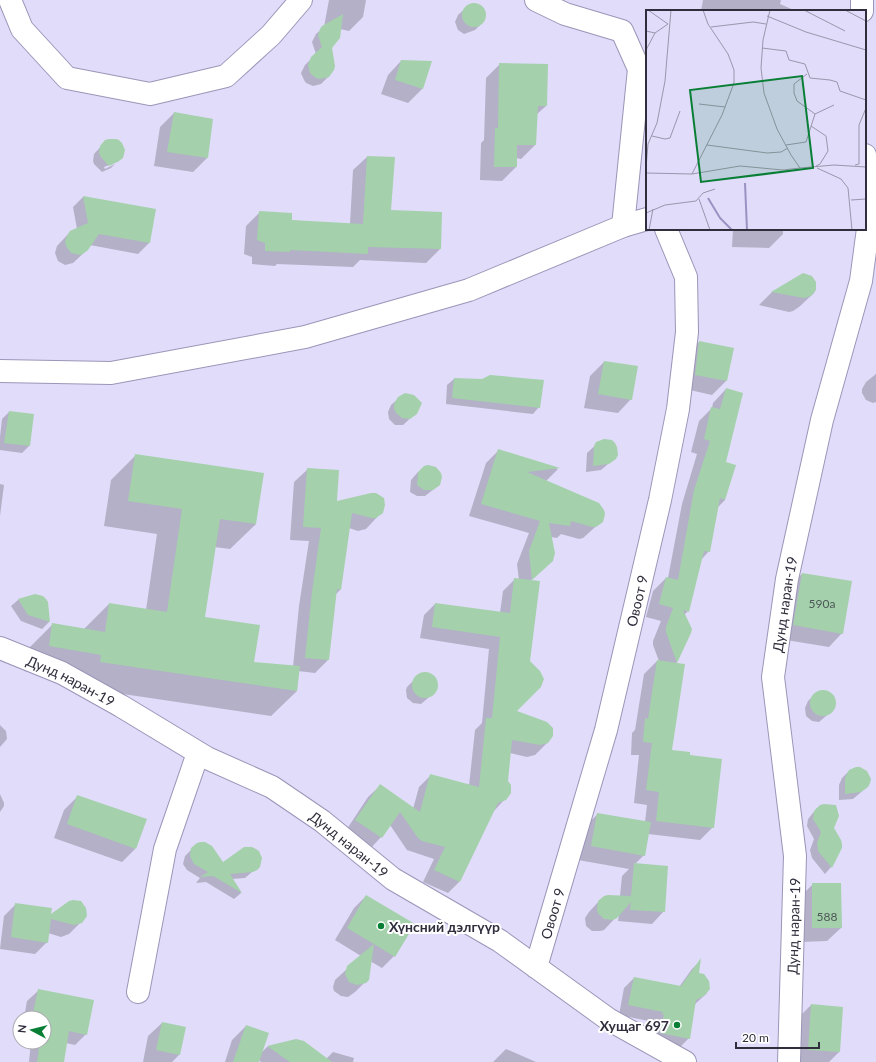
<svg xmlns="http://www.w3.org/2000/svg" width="876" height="1062" font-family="Lato,sans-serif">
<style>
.shadow{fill:#0003}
.building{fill:#a4d1ab}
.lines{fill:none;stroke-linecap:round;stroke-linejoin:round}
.street-casing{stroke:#9b96b8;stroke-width:24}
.street{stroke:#fff;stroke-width:22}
.poi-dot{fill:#097f36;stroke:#fff;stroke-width:1.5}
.labels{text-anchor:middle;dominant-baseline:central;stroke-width:4;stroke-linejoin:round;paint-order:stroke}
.number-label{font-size:12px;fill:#4d5758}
.street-label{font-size:14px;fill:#302e3c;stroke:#fff}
.poi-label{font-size:14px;font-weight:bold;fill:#302e3c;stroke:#fff;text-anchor:start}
.inset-river{fill:none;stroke:#9a92c2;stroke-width:2}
.inset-road{fill:none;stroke:#9a96ad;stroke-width:1}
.view{fill:#097f36;fill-opacity:0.15;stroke:#097f36;stroke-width:2}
.inset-edge{fill:none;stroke:#302e3c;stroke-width:2}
</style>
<rect width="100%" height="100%" fill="#e0dcf9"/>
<!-- shadow -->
<path class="shadow" d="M329 0H366L363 17 349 31 340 29 331 48 328 77 321 84 313 86 306 83 304 80 301 73 305 65 316 54 312 42 316 34 324 27Z
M703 0H781L780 4 796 11H701Z
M470 4H475L482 8 484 11V18L482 23 475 30 464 34 458 30 455 22 458 15Z
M401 61 431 62 422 89 408 103 381 94 388 75Z
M500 64 547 65 546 106 536 115 535 145 521 159 516 158V167L502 181 480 180 481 143 484 140 486 78Z
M174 113 212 119 207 158 193 172 154 166 160 127Z
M106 141 119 161 104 167 105 169 115 164 111 168 102 172 94 164 93 161 94 154Z
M367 157 390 211 440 249 426 263 360 260 353 267 277 264 275 266 252 264V257L244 254 246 226 260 212 291 221 350 224 353 170Z
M83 197 155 210 149 243 138 254 90 245 87 250 73 263 65 265 58 261 55 253 57 246 71 231 77 229 73 207Z
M733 229H783V234L769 248 732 247Z
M804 275 815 282 816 286 814 293 799 307 793 311 789 312 759 305 772 292Z
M699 342 733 349 726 381 712 395 681 388 685 356Z
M604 362 631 399 618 413 584 408 590 376Z
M876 374V402L873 403 866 400 862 393V389L866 382Z
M454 379 539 407 533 414 446 404 447 385Z
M726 389 725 500 718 507 709 551 701 560 688 611 684 615 690 633 676 664 671 751 713 827 700 840 648 834 644 855 635 864 664 911 652 924 618 921 619 914 604 930 600 931H592L586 926 585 918 589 912 601 899 620 896 622 876 629 869 578 860 584 827 598 814 645 822 647 805 634 803 639 755H631L632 733 635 730 644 674 657 661H659L653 645V641L661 621 646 617 653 591 666 578H668L682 504 697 454 691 452 699 421 712 408 713 403Z
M399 398 416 413 403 425H395L389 419 388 412 391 405Z
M9 412 29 446 22 453 0 450V437L2 419Z
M600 441 615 458 601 470 586 472 587 453Z
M498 451 558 469 546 481 602 521 583 538 579 539 561 534 557 538 551 537 552 560 530 581 515 711 547 743 535 755 527 757 510 753 505 799 493 812 459 882 448 893 423 882 434 859 407 850 390 825 381 837 370 849 345 832 368 797 380 786 413 809 419 787 430 776 469 786 475 730 482 723 489 649 420 638 424 615 435 604 500 613 503 591 515 579 519 580 517 564 529 533 469 516 486 463Z
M136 455 256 524 230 549 214 547 204 618 253 663 293 667 299 606 309 541 290 540 294 482 308 469 336 502 379 515 366 529 358 531 349 528 340 590 335 595 328 660 315 673 298 671 297 691 271 716 76 687 77 680 24 671 28 649 53 624 84 629 109 604 146 610 157 534 104 526 111 480Z
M418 472 439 485 425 496H417L410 492 411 480Z
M0 484 4 485 0 516Z
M802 574 842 633 829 647 780 639 788 587Z
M35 595 47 603 49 622 42 629 21 621 11 606 18 600Z
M424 673 431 675 436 681 437 684 435 692 421 704 413 703 407 698 406 690 407 687 420 674Z
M822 691 830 693 834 699 835 702 833 710 819 722 812 721 806 716 805 708 808 701 815 694Z
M0 725 6 731 7 739 0 747Z
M849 771 867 787 853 799 839 800V785L842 778Z
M0 794 4 803V806L0 812Z
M78 796 135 849 122 862 54 838 64 810Z
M817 808 833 828 841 848 831 867 825 874 812 858 810 850 814 839 807 826 808 819Z
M195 846 222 863 248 847 256 849 258 852 259 866 245 878 232 879 241 893 234 899 206 882 196 883 200 878 187 870 183 864 185 856Z
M813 884 841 928 827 941 799 942V898Z
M366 896 394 956 382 968 370 961 368 979 355 992 348 997 341 996 334 991 333 987 335 980 361 956 335 940 354 908Z
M16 904 50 917 81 922 69 934 61 937 48 933 47 942 35 954 0 949 4 916Z
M700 961 698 974 707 993 694 1005 689 1038 679 1048 651 1043 654 1022 619 1015 624 988 634 978 679 987 692 969Z
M38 991 86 1034 75 1045 66 1043 63 1062H29L31 1042H44V1018H24L27 1001Z
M811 1005 839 1052 829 1062H794L797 1019Z
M162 1023 179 1055 172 1062H143L148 1036Z
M246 1026 262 1052 267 1047 296 1040 326 1059 333 1052 354 1058 353 1062H261L259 1060 258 1062H225L232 1040Z
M506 1049 536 1062H493Z"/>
<!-- building -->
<path class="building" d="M462 15a12 12 0 1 1 24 0a12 12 0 1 1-24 0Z
M343 14 340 38 332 48 335 66 334 70 329 77 320 79 316 78 310 73 308 65 311 57 322 47 318 35 320 29 322 26Z
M401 60 432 61 423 89 395 80Z
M499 63 548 64 547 106H538L536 145H517V167H494L495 128H498Z
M174 112 213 119 208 158 167 152Z
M109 139H116L119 140 122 143 125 150 123 158 119 161 109 166 101 157 99 153 100 146 105 140Z
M367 156 395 157 391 210 442 212 441 249 368 247V254L290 250V252L265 251V243L257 240 259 211 292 213V220L363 224Z
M83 196 156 209 150 243 99 234 88 250 84 253 81 255 71 253 66 246 65 241 68 234 70 231 88 223Z
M803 273 812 276 816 282V290L811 296 804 298 771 292Z
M699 341 734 348 727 381 695 375Z
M604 361 638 366 632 400 598 394Z
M490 375 544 380 540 408 452 398 454 378 482 379Z
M726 388 743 393 726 462 736 465 725 500 720 498 710 552 704 551 689 612 683 610 692 629 691 633 677 663 685 664 672 750 690 752V755L722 759 714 828 656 821 659 792 646 790 652 743 643 742 645 718 648 719 657 660 677 663 666 632V627L673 608 659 604 666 577 678 580 694 490 710 441 704 439 711 407 720 409Z
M405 393 414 395 422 403 417 414 410 419 402 418 396 413 394 408V404L398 397Z
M9 411 34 414 30 446 4 443Z
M604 439 612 440 615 443 617 447 618 455 616 459 609 464 593 466 594 446 596 442Z
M498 449 560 468 527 472 599 503 604 510 605 514 603 522 596 527H592L571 521 570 526 549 523 555 553 553 561 532 580 529 551 540 521 481 504Z
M135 454 264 473 256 524 220 519 205 617 260 625 254 662 300 666 297 691 100 662 101 655 49 646 52 623 105 632 109 603 167 612 182 509 128 501Z
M428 465 436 467 441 473 442 477 440 485 433 490H424L417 485 418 472 424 466Z
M307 468 339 470 337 501 371 493H376L384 498 385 505 383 513 376 518H372L352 513 341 590 337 589 329 660 305 658 312 592 321 528 303 527Z
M802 573 852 581 843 634 793 625Z
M514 578 540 581 530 661 540 671 544 679 541 687 517 711 547 722 553 728V736L548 743 540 745 512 740 508 781 511 785V793L506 800 498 803 460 882 434 870 445 847 422 841 418 838 400 812 382 838 355 820 380 784 420 812 430 774 479 787 486 718H492L500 637 432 627 435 603 510 613Z
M35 594 43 596 46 599 48 602 50 622 28 615 18 599Z
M412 685a13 13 0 1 1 26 0a13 13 0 1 1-26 0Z
M810 703a13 13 0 1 1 26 0a13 13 0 1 1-26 0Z
M856 767H860L867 771 871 779 870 783 868 787 861 792 845 794V778L849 770Z
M77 795 147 819 136 849 67 824Z
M824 804 836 805 839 816 834 828 841 840 842 844V848L832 868 818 851 817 843 821 832 813 819 814 811 820 805Z
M597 813 651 822 645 856 591 846Z
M201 842H205L212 846 223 862 244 847H252L259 851 262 858 260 867 257 870 253 872 230 874 242 893 213 876 200 877 208 872 194 864 190 856 191 848 197 843Z
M634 863 668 866 665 912 630 910 631 902 617 918 613 920 604 919 598 913 597 910 598 901 604 896 608 895 631 896Z
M812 883H841L842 928H812Z
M366 895 415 924 395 957 374 944 369 980 366 983 357 985 349 982 345 974 347 966 374 944 347 928Z
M73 900 81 901 86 908 87 916 82 923 74 925 51 919 48 943 11 937 15 903 52 908 51 914 69 901Z
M701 958 699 973 704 974 709 981 710 989 704 996 696 1000 690 1039 660 1033 664 1014 661 1015 663 1012 628 1005 634 977 681 986Z
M38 989 94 1000 87 1035 69 1031 64 1062H37L40 1042H44V1018H32Z
M811 1004 843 1007 840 1052 808 1050Z
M162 1022 186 1027 180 1055 156 1050Z
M246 1025 269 1033 259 1062H233Z
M296 1039 304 1041 332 1062H290L267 1046Z"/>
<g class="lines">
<!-- street casing -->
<g class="street-casing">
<g id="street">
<path d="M10 0 22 29 67 78 150 94 226 76 271 35 301 0"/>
<path d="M536 0 565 14 622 31 639 69 623 226"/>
<path d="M862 11V0"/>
<path d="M0 371 111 373 305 337 469 290 623 226 647 219"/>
<path id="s1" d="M0 648 62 673 121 706 207 758 272 787 322 821 393 879 500 941 608 1019 685 1062"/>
<path id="s2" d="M536 967 606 730 660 500 678 409 687 332 686 277 666 229"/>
<path d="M138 992 165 849 198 753"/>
<path id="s3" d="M789 1062 795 856 773 677 787 579 822 420 861 281 873 191 865 155"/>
</g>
</g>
<!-- street -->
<use href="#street" class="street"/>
</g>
<!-- markers -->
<g class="poi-dot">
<circle cx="381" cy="926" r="4"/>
<circle cx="677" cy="1025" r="4"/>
</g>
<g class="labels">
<!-- number labels -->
<g class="number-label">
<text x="822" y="603">590а</text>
<text x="827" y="916">588</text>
</g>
<!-- street labels -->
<g class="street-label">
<text stroke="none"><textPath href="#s2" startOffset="380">Овоот 9</textPath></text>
<text stroke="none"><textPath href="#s3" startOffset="460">Дунд наран-19</textPath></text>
<text stroke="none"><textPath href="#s1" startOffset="78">Дунд наран-19</textPath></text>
<text stroke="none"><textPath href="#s1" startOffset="402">Дунд наран-19</textPath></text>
<text stroke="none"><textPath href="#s2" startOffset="56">Овоот 9</textPath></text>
<text stroke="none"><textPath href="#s3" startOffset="136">Дунд наран-19</textPath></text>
</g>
<!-- poi labels -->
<g class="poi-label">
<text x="389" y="926">Хүнсний дэлгүүр</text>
<text x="669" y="1025" text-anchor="end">Хущаг 697</text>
</g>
</g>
<!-- overview -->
<g transform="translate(646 10)">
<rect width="220" height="220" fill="#e0dcf9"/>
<path class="inset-river" d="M99 173 101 220M62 188 74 208 86 220"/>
<path class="inset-road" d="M57 0 62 14 82 44 88 60V73L76 105 46 164 94 156 137 160 154 158M124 0 117 30 115 58 118 83 131 119 145 145 154 158 188 155 220 157M158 0 199 21M199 0 220 11M121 6 160 22 220 40M65 17 107 12 120 14M0 21 9 23 22 14 2 0M116 38 140 41 143 50 159 54 164 68 184 70 191 72 194 81 220 90M0 40 9 23M53 94 79 97M169 104 188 95M165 116 180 126 182 141 174 154 170 156M6 126 19 129 24 128 34 101M61 135 121 143 135 142 142 138M140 135 160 132 169 104 151 91 148 83V74L161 64M209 155 213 154V115L220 98M0 158 2 134 11 113 19 71 25 0M171 158 195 169 202 178 206 220M0 163 46 164M53 189 64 220M205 190 220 189M0 203 19 195 50 191 57 183 69 179M3 220 7 199"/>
<path class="view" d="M156 66 167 158 55 172 44 80Z"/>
<rect width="220" height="220" class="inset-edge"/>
</g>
<!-- north arrow -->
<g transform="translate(32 1030) rotate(277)"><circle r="19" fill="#ffffff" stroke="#acabb1"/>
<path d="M0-3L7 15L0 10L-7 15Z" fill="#097f36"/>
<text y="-6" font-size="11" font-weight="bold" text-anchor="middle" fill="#302e3c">N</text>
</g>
<!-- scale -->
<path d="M736 1042v6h83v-6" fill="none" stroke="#302e3c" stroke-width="2"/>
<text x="742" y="1042" font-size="12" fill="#302e3c" stroke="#ffffff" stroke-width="3" paint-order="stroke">20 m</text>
</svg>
